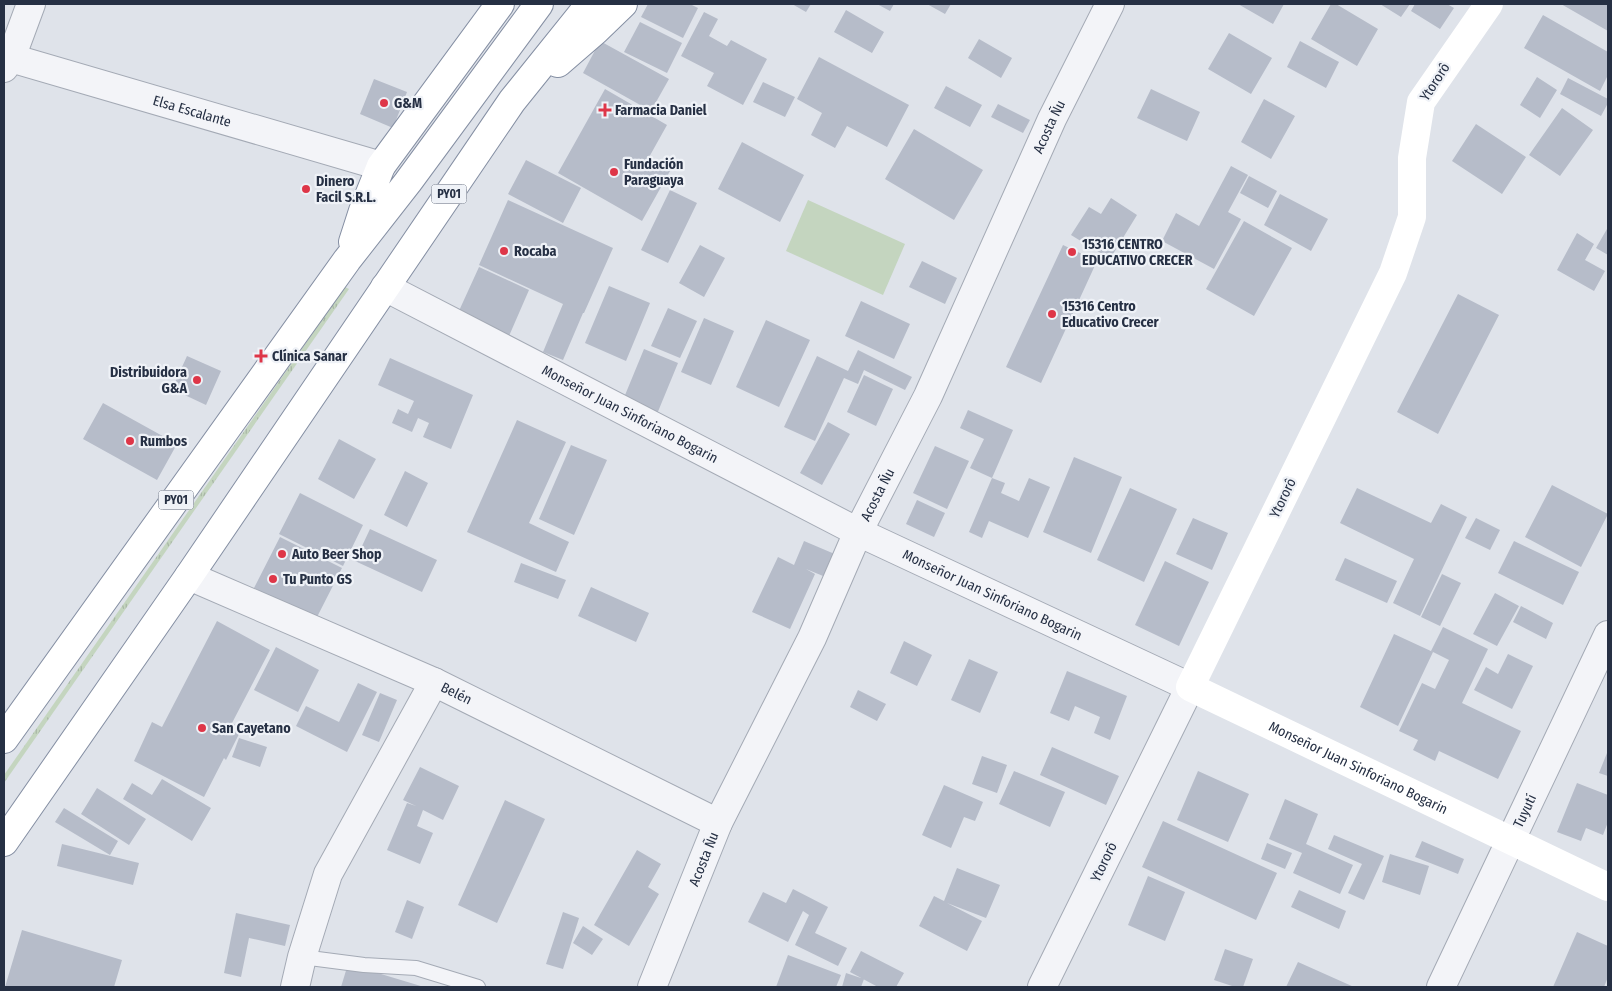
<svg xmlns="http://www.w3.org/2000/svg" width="1612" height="991" font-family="'Fira Sans Condensed',sans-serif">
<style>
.grass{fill:url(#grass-tufts)}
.garden{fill:#c4d5bf}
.building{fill:#b6bcc9}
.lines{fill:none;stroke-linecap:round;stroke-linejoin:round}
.lane-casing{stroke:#a4aab5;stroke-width:16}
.street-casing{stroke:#a4aab5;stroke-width:30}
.highway-casing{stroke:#858fa3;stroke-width:30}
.lane{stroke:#f3f4f8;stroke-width:14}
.street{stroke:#f3f4f8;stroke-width:28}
.secondary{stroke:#fff;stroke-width:28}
.highway{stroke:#fff;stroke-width:28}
.poi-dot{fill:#de3648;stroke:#eff2f7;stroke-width:2}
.labels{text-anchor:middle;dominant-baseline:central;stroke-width:4.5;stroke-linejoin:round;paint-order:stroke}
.shield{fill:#eff2f7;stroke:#626a7a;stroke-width:1}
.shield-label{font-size:12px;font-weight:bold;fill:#263044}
.street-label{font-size:14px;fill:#263044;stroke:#eff2f7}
.poi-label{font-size:14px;font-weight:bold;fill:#263044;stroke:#eff2f7;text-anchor:start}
</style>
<defs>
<pattern id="grass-tufts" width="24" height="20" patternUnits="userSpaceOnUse" patternTransform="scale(1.25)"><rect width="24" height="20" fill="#c4d5bf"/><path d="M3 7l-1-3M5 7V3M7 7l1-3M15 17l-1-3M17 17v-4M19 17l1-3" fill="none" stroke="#a8b7a5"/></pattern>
</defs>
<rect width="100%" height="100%" fill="#dfe3ea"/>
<!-- grass -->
<path class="grass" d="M345 287 349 289 4 783V775Z"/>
<!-- garden -->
<path class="garden" d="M808 200 905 244 883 295 786 251Z"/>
<!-- building -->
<path class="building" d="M648 4H690L698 8 683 38 641 17Z
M792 4H811L806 12Z
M877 4H894L890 11Z
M927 4H951L945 14Z
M1238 4H1284L1273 24Z
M1331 4H1336L1378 29 1357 66 1311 39Z
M1380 4H1410L1401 17Z
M1415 4H1447L1454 8 1440 29 1411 11Z
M1561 4H1608V31Z
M846 10 884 32 872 53 834 32Z
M704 12 718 19 709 36 727 46 731 40 767 59 743 105 707 86 714 73 681 56Z
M1543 15 1608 52V75L1600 91 1524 48Z
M640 22 682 43 667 73 624 52Z
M1229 33 1272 58 1251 94 1208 69Z
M979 39 1012 58 1001 78 968 58Z
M600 41 669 79 651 111 583 73Z
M1300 41 1339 62 1326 88 1287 67Z
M819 57 909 105 887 147 847 126 835 148 811 135 822 113 797 99Z
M1537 77 1557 90 1540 118 1520 105Z
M1568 78 1608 99V103L1601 116 1560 94Z
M374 79 407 92 393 128 360 114Z
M763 82 795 97 785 117 753 102Z
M946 86 982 105 970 127 934 108Z
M605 89 667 125 648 159 670 171 642 221 558 173Z
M1151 89 1200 112 1187 141 1137 118Z
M1264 99 1295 116 1271 159 1241 142Z
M998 104 1030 120 1023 133 991 117Z
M1562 108 1593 130 1560 176 1529 155Z
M1476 124 1526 157 1502 194 1452 161Z
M914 129 983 170 954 220 885 179Z
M742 142 804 175 780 222 718 189Z
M526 160 581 188 563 223 508 194Z
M1231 166 1248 175 1228 212 1241 219 1214 269 1162 241 1176 213 1199 226Z
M1249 176 1277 191 1268 208 1240 193Z
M670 190 697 203 668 263 641 250Z
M1280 194 1328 219 1311 251 1264 225Z
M1111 198 1137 215 1110 259 1071 235 1089 207 1101 214Z
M508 200 613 248 584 313H583L563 360 543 352 563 304 479 265Z
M1244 221 1292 248 1254 316 1206 289Z
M1607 229H1608V255L1596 248Z
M1577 233 1594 244 1585 260 1605 271 1594 291 1557 270Z
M700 245 725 258 704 297 679 283Z
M1063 245 1097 261 1041 383 1006 367Z
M922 261 957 278 945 304 909 287Z
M479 267 529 290 509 336 458 313Z
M609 286 650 303 626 361 585 343Z
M1458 294 1499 315 1438 434 1397 412Z
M861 301 910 324 894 359 845 336Z
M668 308 697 321 680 358 651 346Z
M704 318 734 331 711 385 681 372Z
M766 320 810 340 779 407 736 387Z
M644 349 678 363 657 414 623 400Z
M858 350 912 377 905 390 864 370 858 384 844 378 815 441 784 427 817 356 848 371Z
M187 356 221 371 206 405 172 389Z
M390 358 473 395 451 449 423 437 429 423 418 418 412 432 392 423 398 409 408 414 414 401 378 385Z
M864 375 893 389 876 426 847 412Z
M103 403 177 444 157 480 83 439Z
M968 410 1013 430 992 478 970 468 984 439 960 428Z
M517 420 566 442 529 523 569 542 556 572 467 532Z
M828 422 850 434 822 485 800 473Z
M339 439 376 459 354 499 318 479Z
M571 445 607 460 574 535 539 519Z
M935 446 969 461 947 509 913 493Z
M1074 457 1122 477 1091 553 1043 532Z
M405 471 428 483 407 527 384 515Z
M992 478 1005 483 1001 493 1019 501 1029 478 1050 487 1028 538 989 521 982 538 969 532Z
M1552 485 1608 514 1581 567 1525 537Z
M1130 488 1177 509 1144 582 1097 560Z
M1357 488 1431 523 1441 504 1467 517 1420 616 1393 603 1414 559 1340 523Z
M300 493 363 525 343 566 279 534Z
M917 500 945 513 934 537 906 524Z
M1193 518 1228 533 1212 570 1176 554Z
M1476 518 1500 530 1490 550 1465 538Z
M370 529 437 560 422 592 355 561Z
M280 537 342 568 316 619 254 588Z
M804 541 837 555 828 578 806 569 815 574 790 629 752 612 778 557 794 565Z
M1514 541 1579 572 1563 605 1498 573Z
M1345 558 1397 581 1387 603 1335 580Z
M1165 561 1209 582 1179 646 1135 625Z
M521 563 566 580 558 599 514 582Z
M1442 574 1461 583 1440 626 1421 617Z
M591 587 649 613 636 642 578 616Z
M1495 593 1519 606 1497 646 1473 634Z
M1521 606 1553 623 1546 639 1513 622Z
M217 621 270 650 232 723 242 728 226 760 224 758 204 797 134 761 152 722 162 727Z
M1443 627 1488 649 1462 703 1521 731 1498 779 1439 751 1435 761 1413 750 1418 740 1399 731 1422 683 1435 689 1449 660 1433 652 1398 726 1360 707 1394 634 1433 652 1431 651Z
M904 641 932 655 917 686 890 673Z
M276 647 319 670 298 712 254 690Z
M1508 654 1533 666 1512 709 1474 690 1486 667 1498 674Z
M969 659 998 672 980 713 951 700Z
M1067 671 1127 696 1110 740 1094 733 1100 717 1075 706 1069 721 1050 713Z
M358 683 377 692 347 752 296 726 306 706 339 722Z
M858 690 886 704 877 721 850 707Z
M380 693 397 700 379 742 362 735Z
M239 738 267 747 260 767 232 757Z
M1052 747 1119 776 1106 805 1040 775Z
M1607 753 1608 754V776L1599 773Z
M982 756 1007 765 997 793 972 784Z
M420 767 459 786 443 820 423 810 417 826 433 833 420 864 387 850 407 803 416 806 403 800Z
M1014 771 1065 792 1050 827 999 804Z
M1198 771 1249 794 1228 842 1177 820Z
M162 779 211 808 192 841 123 799 132 783 152 795Z
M1577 783 1608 795V822L1603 835 1586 828 1581 841 1557 832Z
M944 785 983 802 975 821 964 817 951 848 922 835Z
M97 788 146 819 129 845 81 814Z
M1285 799 1318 814 1306 844 1353 865 1340 894 1293 873 1302 853 1269 839Z
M505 800 545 819 497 923 458 905Z
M64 808 118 841 110 855 55 822Z
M1163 821 1277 873 1256 920 1142 867Z
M1334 835 1384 856 1364 900 1348 893 1362 864 1328 849Z
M1422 841 1464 859 1458 874 1415 857Z
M1267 843 1292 853 1285 869 1261 859Z
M62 844 139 863 133 885 57 866Z
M637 850 661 864 648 887 659 894 629 946 594 925Z
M1390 854 1429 866 1420 895 1382 882Z
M957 868 1000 885 986 918 947 903 982 921 967 951 919 926 934 896 944 901Z
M1148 876 1185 892 1165 941 1128 925Z
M793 889 828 907 815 933 847 948 838 966 795 945 809 915 803 911 788 942 748 922 763 892 786 903Z
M1299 890 1346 911 1339 929 1291 907Z
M407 900 424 907 412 939 395 932Z
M563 912 579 918 563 969 546 964Z
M236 913 290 925 285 946 249 938 241 977 224 973Z
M583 926 603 939 592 955 573 943Z
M22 930 122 960 114 987H5Z
M1577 932 1608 946V977L1604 987H1553Z
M1225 949 1253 959 1243 987H1235L1214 980Z
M861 951 904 973 896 987H878L850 972Z
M788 955 841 975 836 987H776Z
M1298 962 1354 987H1286Z
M348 964 424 987H341Z
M846 973 864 979 861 987H842Z"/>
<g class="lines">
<!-- lane casing -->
<g class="lane-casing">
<path id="lane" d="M302 957 364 965 416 968 478 987"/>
</g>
<!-- street casing -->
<g class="street-casing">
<g id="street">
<path id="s1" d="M4 56 381 166"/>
<path d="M4 68 11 58 31 4"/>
<path id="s2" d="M385 287 858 532 1190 687 1042 987"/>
<path id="s3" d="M189 576 434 682 718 823"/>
<path d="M295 987 302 957 328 874 434 682"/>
<path id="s4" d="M652 987 718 823 812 638 858 532 928 396 1052 119 1110 4"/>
<path id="s5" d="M1441 987 1608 635"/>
</g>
</g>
<!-- highway casing -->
<g class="highway-casing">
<path id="highway" d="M558 63 595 31 623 4
M353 242 363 211 381 166 500 4
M4 739 347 260 408 182 539 4
M4 842 189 576 512 101 590 4"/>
</g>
<!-- lane -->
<use href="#lane" class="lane"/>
<!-- street -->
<use href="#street" class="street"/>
<!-- secondary -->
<path class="secondary" id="s6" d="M1489 4 1421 102 1412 158V217L1393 273 1190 687 1608 887"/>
<!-- highway -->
<use href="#highway" class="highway"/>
</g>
<!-- markers -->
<g class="poi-dot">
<circle cx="384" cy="103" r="5"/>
<path d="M602.5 102.5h5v5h5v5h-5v5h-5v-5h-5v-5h5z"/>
<circle cx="614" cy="172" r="5"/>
<circle cx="306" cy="189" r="5"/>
<circle cx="504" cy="251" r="5"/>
<circle cx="1072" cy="252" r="5"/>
<circle cx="1052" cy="314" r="5"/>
<path d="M258.5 348.5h5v5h5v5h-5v5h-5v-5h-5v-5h5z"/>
<circle cx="197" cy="380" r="5"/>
<circle cx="130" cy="441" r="5"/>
<circle cx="282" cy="554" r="5"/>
<circle cx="273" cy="579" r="5"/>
<circle cx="202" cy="728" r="5"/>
</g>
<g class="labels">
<!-- shield labels -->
<g class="shield">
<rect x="431.5" y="184.5" width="35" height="19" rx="4"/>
<rect x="158.5" y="490.5" width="35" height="19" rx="4"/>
</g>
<g class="shield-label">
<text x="449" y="194">PY01</text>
<text x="176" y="500">PY01</text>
</g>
<!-- street labels -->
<g class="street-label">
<text transform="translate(1435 82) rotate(-57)">Ytororô</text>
<text stroke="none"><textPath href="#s1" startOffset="196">Elsa Escalante</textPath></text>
<text stroke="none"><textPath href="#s4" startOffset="948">Acosta Ñu</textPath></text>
<text stroke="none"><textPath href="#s2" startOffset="276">Monseñor Juan Sinforiano Bogarin</textPath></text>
<text stroke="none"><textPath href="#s4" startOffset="542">Acosta Ñu</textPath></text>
<text transform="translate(1283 498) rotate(-64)">Ytororô</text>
<text stroke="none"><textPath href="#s2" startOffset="681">Monseñor Juan Sinforiano Bogarin</textPath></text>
<text stroke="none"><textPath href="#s3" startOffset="292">Belén</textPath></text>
<text stroke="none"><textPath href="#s6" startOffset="942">Monseñor Juan Sinforiano Bogarin</textPath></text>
<text stroke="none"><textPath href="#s5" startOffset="195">Tuyutí</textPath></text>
<text stroke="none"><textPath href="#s4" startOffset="138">Acosta Ñu</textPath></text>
<text transform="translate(1104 862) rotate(-64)">Ytororô</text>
</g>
<!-- poi labels -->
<g class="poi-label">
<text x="394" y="103">G&amp;M</text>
<text x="615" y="110">Farmacia Daniel</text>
<text x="624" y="164">Fundación<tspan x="624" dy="16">Paraguaya</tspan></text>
<text x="316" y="181">Dinero<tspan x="316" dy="16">Facil S.R.L.</tspan></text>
<text x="1082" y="244">15316 CENTRO<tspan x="1082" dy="16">EDUCATIVO CRECER</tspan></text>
<text x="514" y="251">Rocaba</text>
<text x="1062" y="306">15316 Centro<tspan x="1062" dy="16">Educativo Crecer</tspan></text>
<text x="272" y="356">Clínica Sanar</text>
<text x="187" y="372" text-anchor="end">Distribuidora<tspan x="187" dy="16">G&amp;A</tspan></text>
<text x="140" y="441">Rumbos</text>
<text x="292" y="554">Auto Beer Shop</text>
<text x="283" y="579">Tu Punto GS</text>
<text x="212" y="728">San Cayetano</text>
</g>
</g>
<!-- border -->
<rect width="1612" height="991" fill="none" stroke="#263044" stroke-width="10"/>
</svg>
